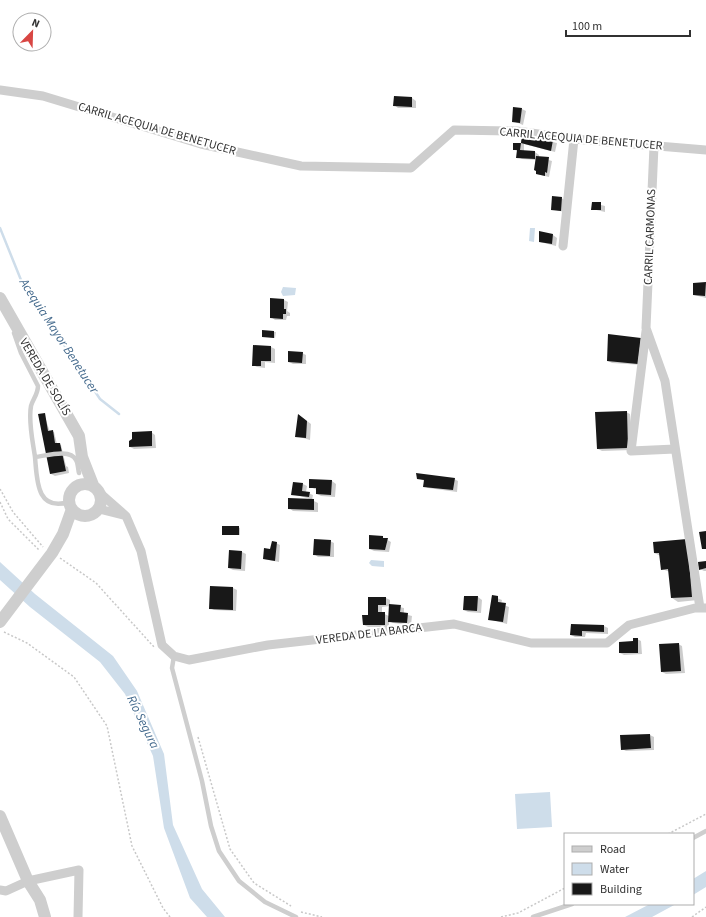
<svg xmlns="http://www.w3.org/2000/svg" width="706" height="917" font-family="'Source Sans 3',sans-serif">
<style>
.water{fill:#ceddea}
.shadow{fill:#0003;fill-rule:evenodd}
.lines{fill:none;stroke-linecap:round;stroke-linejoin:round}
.stream{stroke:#ceddea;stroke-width:2.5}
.building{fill:#181818}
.path{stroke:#c8c8c8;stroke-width:1.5;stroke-dasharray:2 2;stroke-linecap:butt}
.service{stroke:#cecece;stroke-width:4.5}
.minor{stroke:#cecece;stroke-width:9}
.tertiary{stroke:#cecece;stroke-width:12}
.labels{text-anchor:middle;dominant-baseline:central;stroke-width:4;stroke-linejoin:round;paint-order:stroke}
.street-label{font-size:12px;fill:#313131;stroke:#fff}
.water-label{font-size:13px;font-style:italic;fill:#446a8d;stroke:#fff}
</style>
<rect width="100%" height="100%" fill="#fff"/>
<!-- water -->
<path class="water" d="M530 228H535L534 242 529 241Z
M283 287 296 288 295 295 283 296 281 292Z
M371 560 384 561V567L372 566 369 563Z
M0 562 35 594 113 656 137 691 164 754 173 825 202 889 225 917H207L190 898 164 828 153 756 125 694 100 662 30 607 0 580Z
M550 792 552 827 517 829 515 794Z
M706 871V887L693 895V879Z
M650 904H676L652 917H625Z"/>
<!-- shadow -->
<path class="shadow" d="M412 98 416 101V108H398L394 105Z
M522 109 526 111 523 125 513 121Z
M523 134 557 143 555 152 524 144V151L535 152 539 155V157L552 161 549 177 537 174 536 160 522 159 518 157V152L514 149V144H521Z
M561 198 565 200 564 212 552 209Z
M593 203 605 206V212L592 209Z
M553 235 557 238 556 246 540 242Z
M706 283V298L694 295V284Z
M284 300 288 302 287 311 290 313V316H287L286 320H275L271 317Z
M263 331 276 332 275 338 263 336Z
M609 335 642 365 612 363 608 361Z
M254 346 271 347 275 349V363L265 362V368L257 367 253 365Z
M302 353 306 355V364H293L289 362Z
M626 412 630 414 632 450 602 451 598 449Z
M44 414 50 432H54L57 444 61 445 66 466 68 467 69 473 55 476 51 474Z
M299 415 311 424 310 440 296 436Z
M151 432 155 435 156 448 134 449 130 447Z
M418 478 454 479 458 481 457 492 428 488 424 486 425 481Z
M310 480 332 481 336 484 335 497 321 496 317 494V490L310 487Z
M303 484 307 486 306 492 313 495 312 500 318 503V512L293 511 289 508 311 500V499L292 494Z
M238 527 240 528V535L223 534Z
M382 537 391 542 389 552 374 551 370 549Z
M687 540 698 600 678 602 672 598 670 572 662 569 661 556 654 553Z
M330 541 334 543V557H318L314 554Z
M276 543 280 545 279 562 264 559Z
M230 551 242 552 246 554 245 571 233 570 229 568Z
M706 562V571H704L700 569Z
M210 587 233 588 237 590 236 611 214 610 210 608Z
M492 596 502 600 501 604 509 607 507 624 489 619Z
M478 597 482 600 481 613 468 612 464 610Z
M369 598H386L390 600V605L404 608V614L412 616 411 625 393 623 389 621V627H368L364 625 369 616ZM390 606 389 616 382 613V607Z
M572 625 604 626 608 628V634L586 633 585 637H575L571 635Z
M637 639 641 641 642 654 624 655 620 653Z
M678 644 682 646 685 673 666 674 662 672Z
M650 735 654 737V750L626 751 622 749Z"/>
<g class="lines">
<!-- stream -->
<path class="stream" d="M0 228 21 280 100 399 119 414"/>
</g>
<!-- building -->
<path class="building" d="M394 96 412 97V107L393 106Z
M513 107 522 108 520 123 512 122Z
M522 133 553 140 551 151 521 143Z
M513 143H521L520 150 535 151V159L516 158 517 150H513Z
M536 156 549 157 547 173 545 172V176L536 174V171L534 170Z
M552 196 562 197 561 211 551 210Z
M592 202H601V210H591Z
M539 231 553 234 552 244 539 242Z
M706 282 705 296 693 295V283Z
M270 298 284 299V309H286V314H283V319L270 318Z
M262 330 274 331V338L262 337Z
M608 334 641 338 638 364 607 361Z
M253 345 271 346V361H261V366H252Z
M288 351 303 352 302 363 288 362Z
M627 411 628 448 597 449 595 412Z
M45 413 48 431 53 430 55 443H60L66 471 50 474 38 414Z
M298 414 307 421 306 438 295 437Z
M152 431V446L129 447V441L132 439V432Z
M416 473 455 478 453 490 423 487 424 480 417 479Z
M309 479 332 480 331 495 316 494V488H309Z
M293 482 303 483 302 491 310 492 309 497 291 495Z
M288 498 314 499V510L288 509Z
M222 526H239V535H222Z
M706 531V549H702L699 532Z
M369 535 383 536V538H388L385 550 369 549Z
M314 539 331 540 330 556 313 555Z
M687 539 692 597 671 598 668 569 661 570 659 553H654L653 542Z
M272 541 277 542 275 561 263 559 264 548 270 549Z
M229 550 242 551 241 569 228 568Z
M706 561V568L699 570 698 562Z
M210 586 233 587V610L209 609Z
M492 595 498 596V602L506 603 503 622 488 620Z
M464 596H478L477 611 463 610Z
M368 597H386V605H378V612H385V625H363L362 615H368Z
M389 604 401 605 400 612 408 613 407 623 388 622Z
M571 624 604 625V632L582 631V636L570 635Z
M633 638H638V653H619V642L633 641Z
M679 643 681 671 661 672 659 644Z
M650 734 651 748 621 750 620 735Z"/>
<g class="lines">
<!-- path -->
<path class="path" d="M0 489 13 512 43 547
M0 502 8 519 40 551
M60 558 96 583 154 647
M4 632 27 643 74 677 107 726 132 846 163 908 170 917
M198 737 230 849 254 883 291 906
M668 834 706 814
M301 912 322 917
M501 917 518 913 565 888
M692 917 706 907"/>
<!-- service -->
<path class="service" d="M14 333 21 353 38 386C38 394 33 399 31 406 28 422 33 442 35 457 46 456 70 448 76 460 78 463 78 469 79 473
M35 457C37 479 36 512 69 502
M174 656 172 668 202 781 211 826 219 851 239 881 265 902 296 917
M693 838 706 831
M533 917 572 904"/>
<!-- minor -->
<path class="minor" d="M0 90 43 96 201 144 301 166 411 168 454 130 517 131 574 139 706 150
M654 146 646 328 665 381 700 608
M563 246 574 139
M646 331 631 451 675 449
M100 493 126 516 141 551 162 645 174 656 189 660 268 645 454 624 531 643H607L629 625 695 608H706
M99 509 123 515
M0 890 6 891 28 881 79 870 78 917"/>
<!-- tertiary -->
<path class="tertiary" d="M0 298 79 436 82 457 93 485
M69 500a16 16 0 1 1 32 0a16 16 0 1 1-32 0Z
M0 622 52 553 63 534 72 509
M0 816 28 881 40 900 45 917"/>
</g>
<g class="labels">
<!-- street labels -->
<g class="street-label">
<text transform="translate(157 129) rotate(16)">CARRIL ACEQUIA DE BENETUCER</text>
<text transform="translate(581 139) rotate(5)">CARRIL ACEQUIA DE BENETUCER</text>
<text transform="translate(650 237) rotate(-88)">CARRIL CARMONAS</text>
<text transform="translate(45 377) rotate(59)">VEREDA DE SOLÍS</text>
<text transform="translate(369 634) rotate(-7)">VEREDA DE LA BARCA</text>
</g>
<!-- water labels -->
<g class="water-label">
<text transform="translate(59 336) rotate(57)">Acequia Mayor Benetucer</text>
<text transform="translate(143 722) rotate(64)">Río Segura</text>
</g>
</g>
<!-- legend -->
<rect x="564" y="833" width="130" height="72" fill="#ffffff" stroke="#adadad"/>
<rect x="572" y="846" width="20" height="6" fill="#cecece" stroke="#adadad"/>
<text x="600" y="853" font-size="12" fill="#313131">Road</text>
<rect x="572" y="863" width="20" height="12" fill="#ceddea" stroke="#adadad"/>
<text x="600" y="873" font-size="12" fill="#313131">Water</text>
<rect x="572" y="883" width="20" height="12" fill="#181818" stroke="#adadad"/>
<text x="600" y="893" font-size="12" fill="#313131">Building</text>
<!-- north arrow -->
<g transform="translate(32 32) rotate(23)"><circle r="19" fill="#ffffff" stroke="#adadad"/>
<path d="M0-3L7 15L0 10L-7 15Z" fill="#d84643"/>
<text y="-6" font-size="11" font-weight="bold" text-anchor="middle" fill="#313131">N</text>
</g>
<!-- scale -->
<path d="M566 30v6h124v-6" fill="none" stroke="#313131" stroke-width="2"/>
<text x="572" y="30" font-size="12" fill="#313131" stroke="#ffffff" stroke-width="3" paint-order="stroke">100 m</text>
</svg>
